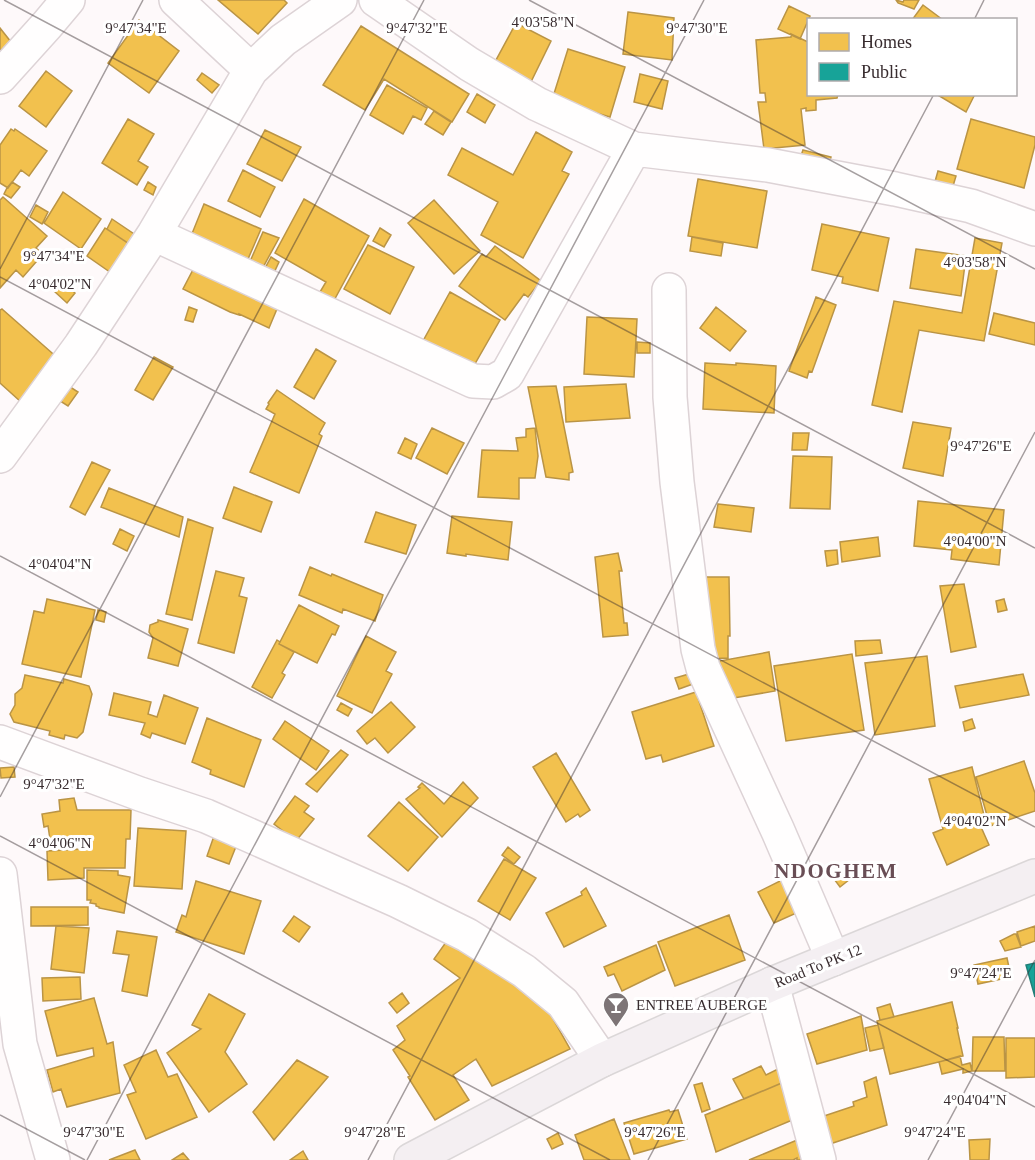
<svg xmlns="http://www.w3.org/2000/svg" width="1035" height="1160" font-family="Georgia,serif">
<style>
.homes{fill:#f2c14e;stroke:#ba9445;stroke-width:1.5}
.public{fill:#17a398;stroke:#217f78;stroke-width:1.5}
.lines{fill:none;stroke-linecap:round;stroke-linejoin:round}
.minor-casing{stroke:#ddd3d6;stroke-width:36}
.major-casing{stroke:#dbd7d8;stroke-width:36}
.minor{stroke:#fffefe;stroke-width:33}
.major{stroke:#f4eff2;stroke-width:33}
.ticks{fill:none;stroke:#382c2f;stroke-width:1.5;stroke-opacity:0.45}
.labels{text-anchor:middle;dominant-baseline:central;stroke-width:6;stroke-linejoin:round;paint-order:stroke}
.street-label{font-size:15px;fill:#382c2f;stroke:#fff}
.poi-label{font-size:15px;fill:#382c2f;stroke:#fff;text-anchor:start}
.district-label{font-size:21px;font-weight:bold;letter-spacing:1.5px;fill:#694e55;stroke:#fff}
.ticks-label{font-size:15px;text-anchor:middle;fill:#382c2f;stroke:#fff;stroke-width:6;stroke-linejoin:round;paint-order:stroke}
</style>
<rect width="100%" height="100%" fill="#fef9fa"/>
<!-- homes -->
<path class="homes" d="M218 0H284L287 3 258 34Z
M896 0 903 2 904 0H919L914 9 898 3Z
M923 5 943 20H912Z
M789 6 810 16 800 39 778 29Z
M628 12 674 18 672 60 623 54Z
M139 20 179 51 149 93 108 63Z
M516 23 551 41 526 92 489 73Z
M361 26 469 94 452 122 384 79 365 110 323 85Z
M0 28 11 42 0 51Z
M791 34 808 42V94H838L837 98 816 100V110L806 111V108L801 109 805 145 764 149 758 102H766L765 93H760L756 40 791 37Z
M568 49 625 67 610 117 552 100Z
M46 71 72 91 46 127 19 106Z
M202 73 219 85 212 93 197 80Z
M640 74 668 81 662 109 634 102Z
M387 85 427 108 421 120 413 116 403 134 370 115Z
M477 94 495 105 485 123 467 112Z
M936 94H975L966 112Z
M434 111 451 122 443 135 425 124Z
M128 119 154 134 138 161 148 167 137 185 102 163Z
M971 119 1035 137V145L1024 188 957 169Z
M11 129 14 131 15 129 47 151 29 176 21 170 8 188 0 183V145Z
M265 130 301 147 282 181 247 164Z
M536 132 572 152 562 171 569 174 523 258 481 235 498 202 448 175 462 148 513 175Z
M803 150 831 157 826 175 797 167Z
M243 170 275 187 260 217 228 201Z
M938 171 956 176 950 196 932 192Z
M698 179 767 191 757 248 688 236Z
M12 182 20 187 11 198 4 194 7 188Z
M148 182 156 187 153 195 144 190Z
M63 192 101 219 81 249 44 223Z
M3 197 47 236 36 248 43 254 23 277 16 270 0 288V200Z
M304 199 369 236 331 306 317 297 326 282 275 253Z
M434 200 480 251 454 274 408 223Z
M204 204 261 229 245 266 189 241Z
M36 205 48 212 42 224 30 217Z
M112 219 140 238 134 247 107 229Z
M822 224 889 238 878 291 842 283 843 277 812 270Z
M105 228 135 248 117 277 87 256Z
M380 228 391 235 384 247 373 241Z
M263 232 279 238 261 271 248 266Z
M692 237 723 243 721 256 690 251Z
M975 238 1002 243 984 341 919 330 902 412 872 405 894 301 962 313Z
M368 245 414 267 390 314 344 289Z
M495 246 541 281 528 297 524 294 505 320 459 286 482 254 486 257Z
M916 249 966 256 961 296 910 288Z
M271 257 279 262 272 277 263 272Z
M196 264 279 304 269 328 239 314V315L230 312 183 289Z
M63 282 75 293 67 303 54 291Z
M450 292 500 320 472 369 423 341Z
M816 297 836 305 812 372 809 371 807 378 789 371Z
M189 307 197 310 193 322 185 320Z
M716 307 746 331 730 351 700 328Z
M2 309 60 360 21 402 0 383V310Z
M994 313 1035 323V345L989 334Z
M587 317 637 319 634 377 584 374Z
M637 342 650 343V353H637Z
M316 349 336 361 314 399 294 387Z
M154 357 173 367 153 400 135 390Z
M705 363 736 365V363L776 366 774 413 703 409Z
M626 384 630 418 566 422 564 387Z
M67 385 78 392 68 406 57 399Z
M556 386 573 472 569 473V480L546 477 528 387Z
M277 390 325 423 319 434 322 436 299 493 250 472 275 414 266 409 269 404 268 403Z
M913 422 951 428 943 476 903 468Z
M432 428 464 443 447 474 416 458Z
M535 428 538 456 535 478H519V499L478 497 482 450 518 451 516 438 526 437V429Z
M793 433H809L807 450H792Z
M405 438 417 444 411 459 398 453Z
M793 456 832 457 830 509 790 508Z
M92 462 110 470 85 515 70 507Z
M234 487 272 502 261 532 223 518Z
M109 488 183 517 179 537 101 507Z
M918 501 1004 510 999 565 951 559 952 550 914 546Z
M718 504 754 508 751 532 714 527Z
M376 512 416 525 406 554 365 542Z
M452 516 512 522 508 560 466 554V556L447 553Z
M188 519 213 528 192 620 166 614Z
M120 529 134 536 127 551 113 544Z
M878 537 880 556 842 562 840 542Z
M837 550 838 564 827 566 825 551Z
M618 553 622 571H619L624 623H627L628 635 603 637 595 557Z
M310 567 331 576 332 574 383 595 375 621 343 609 342 613 299 595Z
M216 571 244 578 239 596 247 598 234 653 198 643Z
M700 577H729L730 636H728V658L704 659Z
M964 584 976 647 951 652 940 586Z
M47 599 95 610 81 677 22 664 34 611 44 613Z
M1004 599 1007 610 998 612 996 601Z
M299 605 339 626 335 635 332 634 317 663 279 644Z
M98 610 106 612 104 622 96 620Z
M158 620 188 629 178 666 148 658 153 638 149 632 150 625 158 622Z
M366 636 396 652 386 671 392 674 372 713 337 696Z
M277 640 280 642 279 644 294 652 282 673 285 675 272 698 252 687Z
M880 640 882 653 856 656 855 641Z
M769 652 775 691 722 700 714 662Z
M852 654 864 730 786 741 774 666Z
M927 656 935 726 875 735 865 663Z
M689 674 693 684 679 689 675 678Z
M1023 674 1029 695 960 708 955 686Z
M25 675 63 683 64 679 89 686 92 694 83 732 77 738 65 735 64 739 49 735 50 731 14 722 10 714 15 705V694L22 688Z
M696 692 714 746 663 762 661 755 646 759 632 712Z
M114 693 151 702 148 714 157 717 164 695 198 708 185 744 152 733 150 738 141 734 145 723 109 715Z
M391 702 415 727 388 753 375 738 367 744 357 731Z
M341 703 352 709 348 716 337 710Z
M207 718 261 740 244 787 210 774 211 770 192 762Z
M972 719 975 728 965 731 963 722Z
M285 721 329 751 316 770 273 739Z
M341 750 348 755 317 792 306 784Z
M556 753 590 810 580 817 578 814 566 822 533 767Z
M1024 761 1035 793V811L990 826 976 777Z
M14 767 15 777 1 778 0 768Z
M972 767 984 815 977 818 989 845 947 865 933 833 943 829 929 779Z
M463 782 478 798 442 837 406 799 420 788 418 787 422 783 444 804Z
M295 796 309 806 304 812 314 819 296 841 274 824Z
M74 798 77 810H131L130 839H126L125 868H84V878L48 880 47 851 82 849 81 841 51 846 48 826 44 827 42 814 60 811 59 800Z
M399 802 438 837 408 871 368 836Z
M138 828 186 831 182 889 134 886Z
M214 836 237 844 229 864 207 856Z
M508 847 520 857 514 864 502 855Z
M504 859 536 878 510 920 478 901Z
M853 865 859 872 840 887 834 879Z
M87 870 118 871V875L130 877 124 913 99 908V907L96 906V904L90 903 91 900H87Z
M784 879 801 911 774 923 758 892Z
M196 881 261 901 244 954 176 932 182 915 186 917Z
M586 888 606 926 564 947 546 913 582 895 581 892Z
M31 907H88V925L31 926Z
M729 915 745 960 675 986 658 942Z
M294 916 310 927 299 942 283 931Z
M56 926 89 928 84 973 51 969Z
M1035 926V941L1021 946 1017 932Z
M117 931 157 937 147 996 122 991 129 955 113 953Z
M1014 934H1016L1021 947 1005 951 1000 941Z
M449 938 543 1001 570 1049 492 1086 476 1059 453 1075 469 1100 435 1120 408 1077 410 1076 393 1050 405 1040 397 1026 460 978 434 959Z
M656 945 665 970 622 991 614 974 608 976 604 967Z
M1007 958 1011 977 978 984 974 965Z
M80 977 81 999 43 1001 42 978Z
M402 993 409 1003 397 1013 389 1003Z
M209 994 245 1014 225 1052 247 1084 209 1112 167 1053 201 1029 192 1025Z
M94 998 107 1044 113 1042 120 1093 67 1107 61 1089 53 1092 47 1070 94 1056 93 1048 57 1056 45 1011Z
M952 1002 958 1028H957L963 1056 890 1074 877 1021Z
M890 1004 894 1017 880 1020 877 1008Z
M861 1016 867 1050 817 1064 807 1034Z
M878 1025 884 1048 870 1051 865 1028Z
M973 1037H1004L1005 1071H972Z
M1006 1038H1035V1077L1006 1078Z
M156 1050 168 1077 177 1074 197 1117 146 1139 127 1095 136 1092 124 1065Z
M960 1056 962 1065 970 1063 972 1071 963 1073V1069L942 1074 939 1062Z
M297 1060 328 1077 274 1140 253 1112Z
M761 1066 766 1075 778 1069 784 1082 744 1099 733 1079Z
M876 1077 887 1125 830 1144 821 1117 854 1106 853 1102 867 1097 864 1082Z
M784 1082 797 1118 716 1152 705 1115Z
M702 1083 710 1109 702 1112 694 1085Z
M669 1110 670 1112 678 1110 687 1139 634 1154 624 1123Z
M614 1119 630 1160H584L575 1135Z
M558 1133 563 1144 552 1149 547 1139Z
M802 1138 814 1160H797V1158L793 1160H749Z
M990 1139 989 1160H970L969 1140Z
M135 1150 140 1160H109Z
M303 1151 308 1160H290Z
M183 1153 189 1160H172Z"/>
<!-- public -->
<path class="public" d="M1035 963V997L1026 965Z"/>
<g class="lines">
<!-- minor casing -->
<g class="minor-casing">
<path id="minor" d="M176 0 251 70
M376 0 469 64 537 104 634 149
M0 77 47 25 68 0
M154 234 473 381 493 382 507 374 634 149 768 165 895 189 971 206 1035 229
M669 290 670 397 677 482 698 649 703 668 778 831 833 959
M0 456 81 345 154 234 251 70 283 40 340 0
M0 742 140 794 206 816 398 901 467 935 524 971 563 1003 602 1060
M0 874 20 1044 53 1160
M772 984 819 1160"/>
</g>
<!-- major casing -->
<g class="major-casing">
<path id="major" d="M411 1160 602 1060 772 984 1035 876"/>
</g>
<!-- minor -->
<use href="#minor" class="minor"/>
<!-- major -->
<use href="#major" class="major"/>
</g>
<!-- ticks -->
<path class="ticks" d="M4 0 1035 548M529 0 1035 269M974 20 984 0M0 269 143 0M0 277 1035 827M0 556 1035 1107M0 797 424 0M0 836 610 1160M0 1115 85 1160M87 1160 704 0M368 1160 934 94M648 1160 1035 432M928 1160 1035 960"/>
<!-- icons -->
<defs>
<g id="bar-pin" transform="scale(1.35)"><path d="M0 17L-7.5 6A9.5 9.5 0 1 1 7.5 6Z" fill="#7d7476" stroke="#fff"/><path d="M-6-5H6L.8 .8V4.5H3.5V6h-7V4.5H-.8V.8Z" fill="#fff"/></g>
</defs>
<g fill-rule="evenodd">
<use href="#bar-pin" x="616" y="1005"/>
</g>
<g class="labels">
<!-- street labels -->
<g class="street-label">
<text transform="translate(818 966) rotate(-22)">Road To PK 12</text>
</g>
<!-- poi labels -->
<g class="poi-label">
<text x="636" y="1005">ENTREE AUBERGE</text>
</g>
<!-- district labels -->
<g class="district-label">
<text x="836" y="871">NDOGHEM</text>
</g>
</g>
<g class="ticks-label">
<text x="543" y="27">4°03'58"N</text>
<text x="136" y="33">9°47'34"E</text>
<text x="417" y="33">9°47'32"E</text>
<text x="697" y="33">9°47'30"E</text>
<text x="54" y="261">9°47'34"E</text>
<text x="975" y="267">4°03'58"N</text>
<text x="60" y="289">4°04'02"N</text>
<text x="981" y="451">9°47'26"E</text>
<text x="975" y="546">4°04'00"N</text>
<text x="60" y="569">4°04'04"N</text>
<text x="54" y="789">9°47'32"E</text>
<text x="975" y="826">4°04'02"N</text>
<text x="60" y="848">4°04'06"N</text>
<text x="981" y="978">9°47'24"E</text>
<text x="975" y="1105">4°04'04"N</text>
<text x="94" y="1137">9°47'30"E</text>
<text x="375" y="1137">9°47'28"E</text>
<text x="655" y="1137">9°47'26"E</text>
<text x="935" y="1137">9°47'24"E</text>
</g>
<!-- legend -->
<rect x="807" y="18" width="210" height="78" fill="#ffffff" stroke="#afabac" stroke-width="1.5"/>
<rect x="819" y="33" width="30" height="18" fill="#f2c14e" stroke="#afabac" stroke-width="1.5"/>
<text x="861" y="48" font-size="18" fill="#382c2f">Homes</text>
<rect x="819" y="63" width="30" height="18" fill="#17a398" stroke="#afabac" stroke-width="1.5"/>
<text x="861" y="78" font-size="18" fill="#382c2f">Public</text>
</svg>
